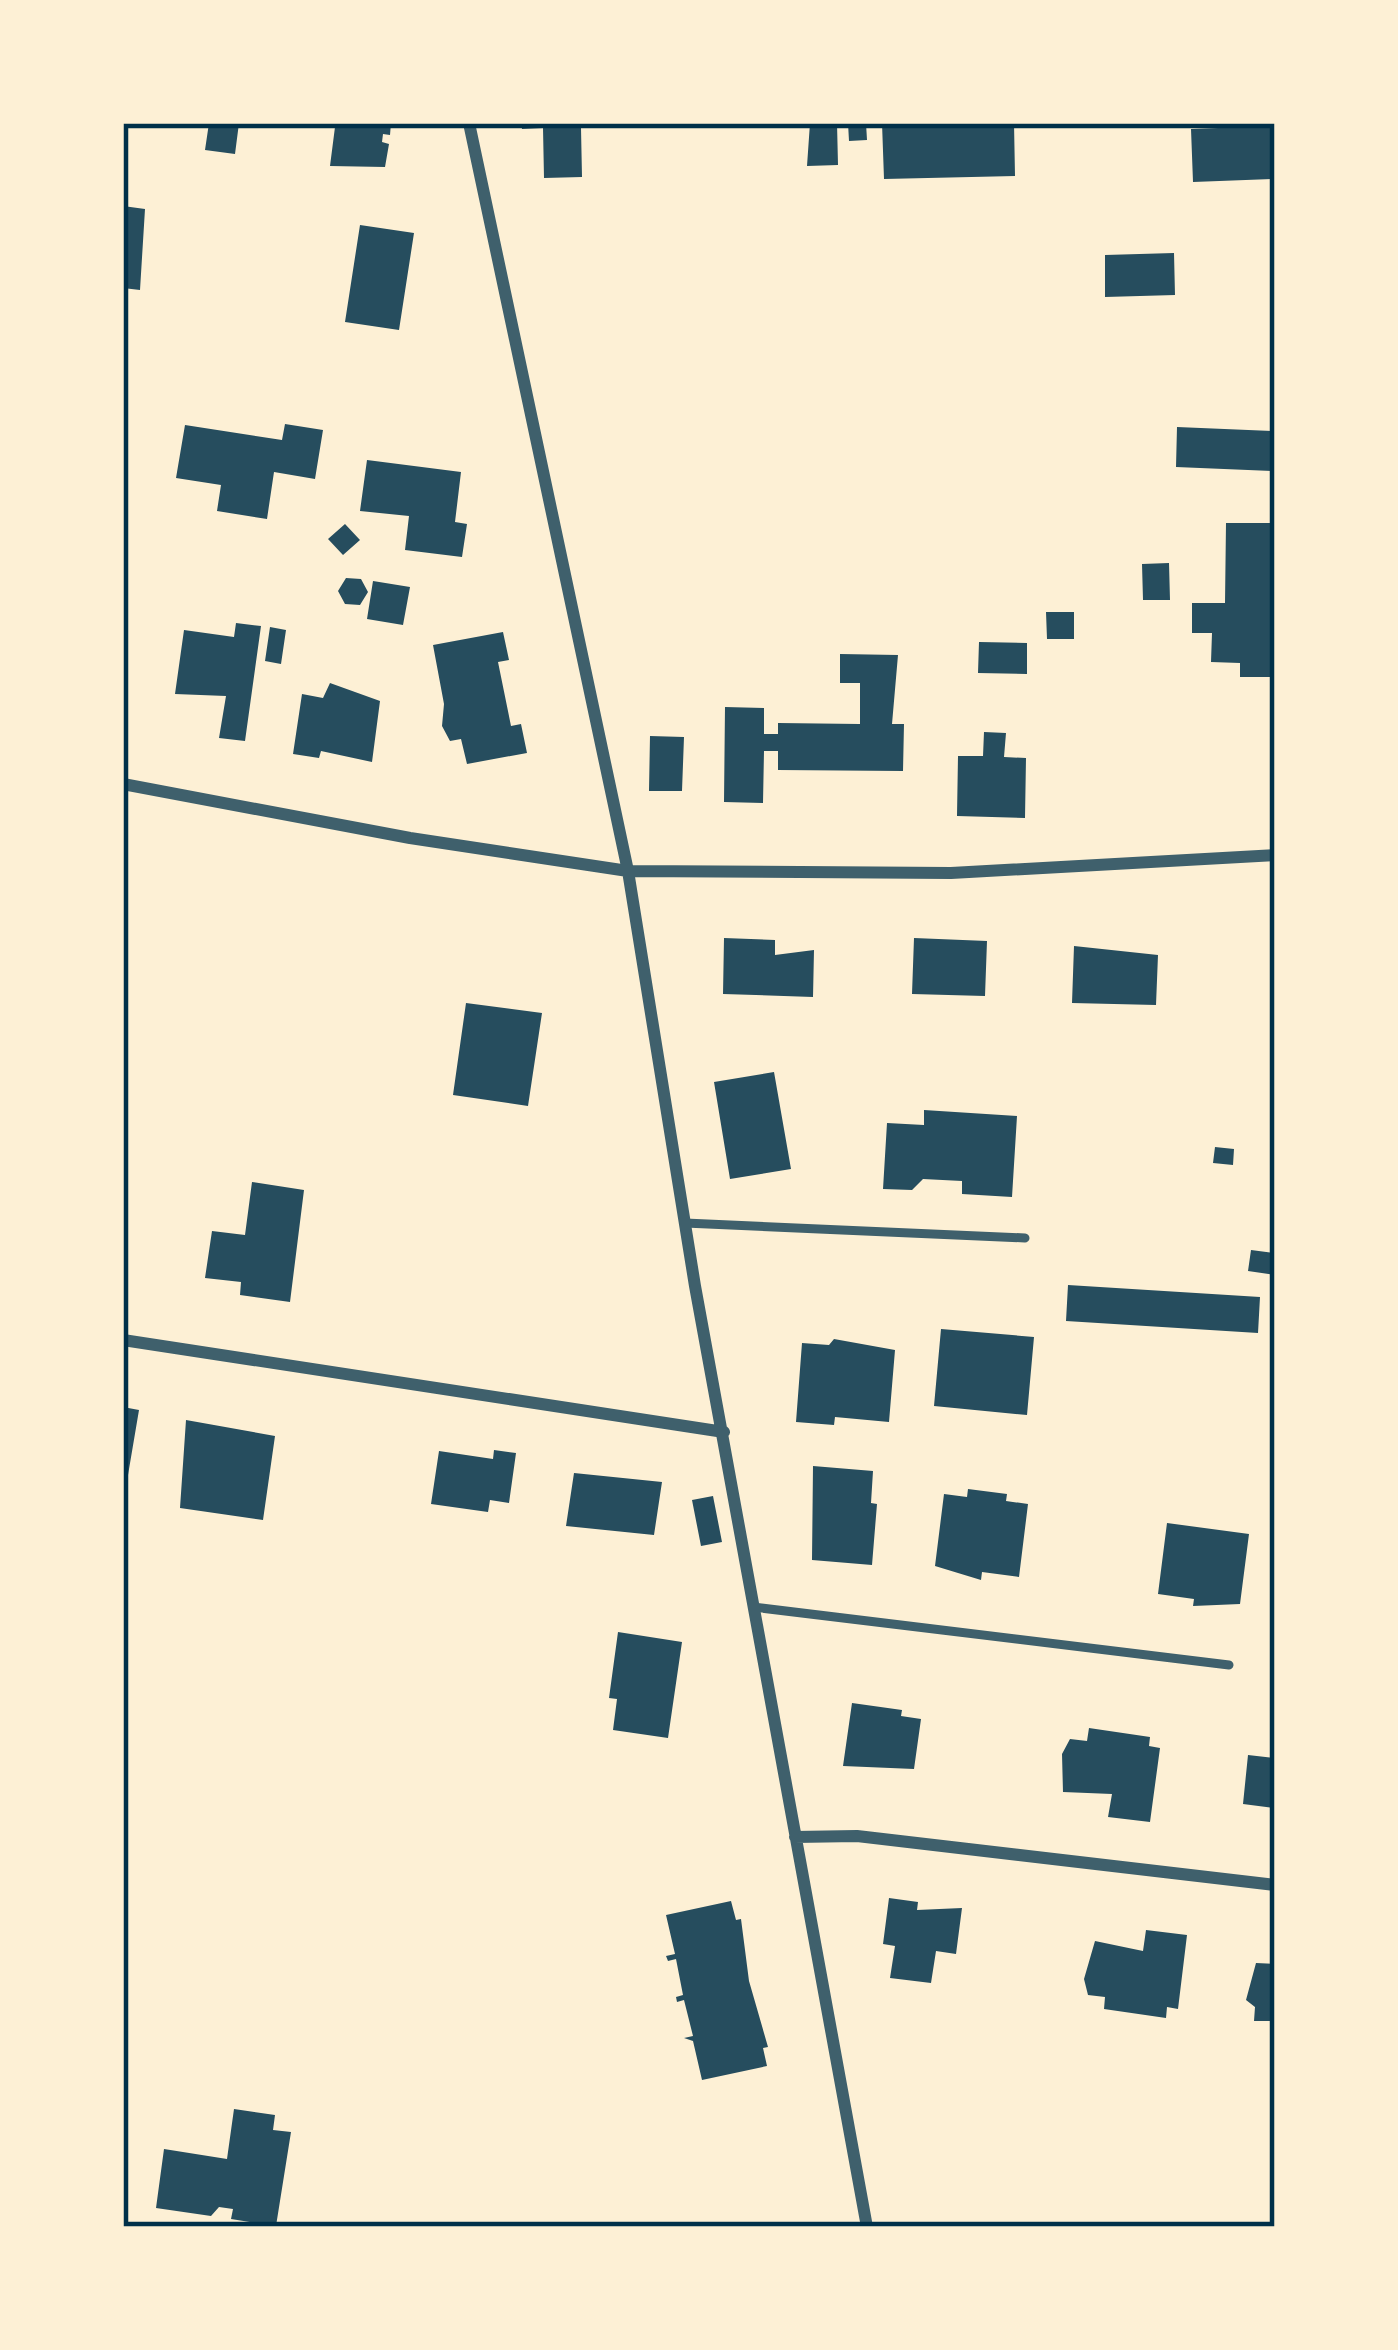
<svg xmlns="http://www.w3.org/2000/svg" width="1398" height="2350" font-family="Roboto,sans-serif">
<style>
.building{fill:#264d5e}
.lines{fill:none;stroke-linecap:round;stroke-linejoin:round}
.service{stroke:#3f606c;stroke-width:9}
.minor{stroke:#3f606c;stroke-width:12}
.neatline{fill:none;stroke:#003049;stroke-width:4.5}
</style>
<rect width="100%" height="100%" fill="#fdf0d5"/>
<!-- building -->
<path class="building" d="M209 123H239L235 154 205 150Z
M326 123H391L390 135 383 134 382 142 389 144 385 167 330 166 335 127Z
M521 123H586L581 128 582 177 544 178 543 128 522 129Z
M810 123H837L838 165 807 166Z
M848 123H866L867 140 849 141Z
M882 123H1014L1015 176 884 179Z
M1275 126V179L1193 182 1191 129Z
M123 206 145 209 140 290 123 288Z
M360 225 414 233 399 330 345 322Z
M1174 253 1175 295 1105 297V255Z
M285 424 323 430 315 479 274 472 267 519 217 511 221 485 176 478 185 425 282 440Z
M1177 427 1275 431V471L1176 467Z
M367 460 461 472 455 522 467 524 462 557 405 550 409 516 360 511Z
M1226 523H1274L1272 677H1240V663L1211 662 1212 633H1192V603H1225Z
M345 524 360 540 343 555 328 539Z
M1169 563 1170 600H1143L1142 564Z
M346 578 361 579 368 592 360 605 345 604 338 591Z
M373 581 410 587 403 625 367 619Z
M1046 612H1074V639H1047Z
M236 623 261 626 245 741 219 738 226 696 175 694 184 630 234 637Z
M270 627 286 630 281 664 265 661Z
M503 632 509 660 498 662 511 726 521 724 527 753 467 764 461 739 450 741 442 726 444 704 433 645Z
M979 642 1027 643V674L978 673Z
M840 654 898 655 892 724H904L903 771 778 770V751H764L763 803 724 802 725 707 764 708V734H778V723L860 724V683H840Z
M330 683 380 701 372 762 321 751 319 758 293 754 302 694 323 698Z
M984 732 1006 733 1004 757 1026 758 1025 818 957 816 958 756H983Z
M650 736 684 737 682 791H649Z
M724 938 775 940V955L814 950 813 997 723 994Z
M914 938 987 941 985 996 912 994Z
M1074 946 1158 955 1156 1005 1072 1003Z
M466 1003 542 1013 528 1106 453 1095Z
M774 1072 791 1169 730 1179 714 1082Z
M924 1110 1017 1116 1012 1197 962 1194V1181L923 1179 912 1190 883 1189 887 1123 924 1125Z
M1215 1147 1234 1149 1233 1165 1213 1163Z
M252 1182 304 1190 290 1302 240 1295 241 1282 205 1278 212 1231 245 1235Z
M1251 1250 1275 1253V1275L1248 1271Z
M1068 1285 1260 1297 1258 1333 1066 1321Z
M941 1329 1034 1337 1027 1415 934 1406Z
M834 1339 895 1350 889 1422 835 1417 834 1425 796 1422 802 1343 829 1345Z
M123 1407 139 1410 128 1475 123 1474Z
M186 1420 275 1436 263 1520 180 1508Z
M494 1450 516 1453 509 1503 490 1500 488 1512 431 1504 439 1451 493 1459Z
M813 1466 873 1471 871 1503 877 1504 872 1565 812 1560Z
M574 1473 662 1482 654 1535 566 1526Z
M968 1489 1007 1494 1006 1501 1028 1504 1019 1577 982 1572 981 1580 935 1566 944 1494 967 1497Z
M713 1496 722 1542 701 1546 692 1500Z
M1167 1523 1249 1534 1240 1604 1193 1606 1194 1599 1158 1594Z
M618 1632 682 1642 668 1738 613 1730 617 1699 609 1698Z
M852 1703 902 1710 901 1716 921 1719 914 1769 843 1766Z
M1089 1728 1150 1737 1149 1746 1160 1748 1150 1822 1108 1817 1112 1794 1063 1792 1062 1754 1070 1739 1087 1741Z
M1248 1755 1275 1758V1808L1243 1804Z
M889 1898 918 1902 917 1910 962 1908 956 1954 936 1951 931 1983 890 1978 895 1946 883 1944Z
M731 1901 736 1920 741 1919 749 1981 768 2047 763 2048 767 2066 702 2080 693 2041 684 2038 693 2036 684 2000 677 2002 676 1997 683 1995 676 1959 668 1961 666 1956 675 1954 666 1915Z
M1146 1930 1187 1935 1178 2009 1167 2007 1166 2018 1104 2009 1105 1997 1088 1995 1084 1979 1095 1941 1143 1951Z
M1256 1963 1275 1964V2021H1254L1255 2007 1246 2000Z
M234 2109 275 2115 273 2130 291 2132 276 2226 231 2219 233 2209 219 2207 211 2216 156 2208 164 2149 227 2159Z"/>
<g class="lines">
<!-- service -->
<path class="service" d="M685 1223 1025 1238
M753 1607 1229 1665"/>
<!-- minor -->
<path class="minor" d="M469 123 628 871 695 1286 867 2227
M123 784 410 838 628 871 951 873 1275 855
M123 1340 724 1432
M795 1837 857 1836 1275 1885"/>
</g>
<!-- border -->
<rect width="1398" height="2350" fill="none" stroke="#fdf0d5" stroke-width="252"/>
<rect x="126" y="126" width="1146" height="2098" class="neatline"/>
</svg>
